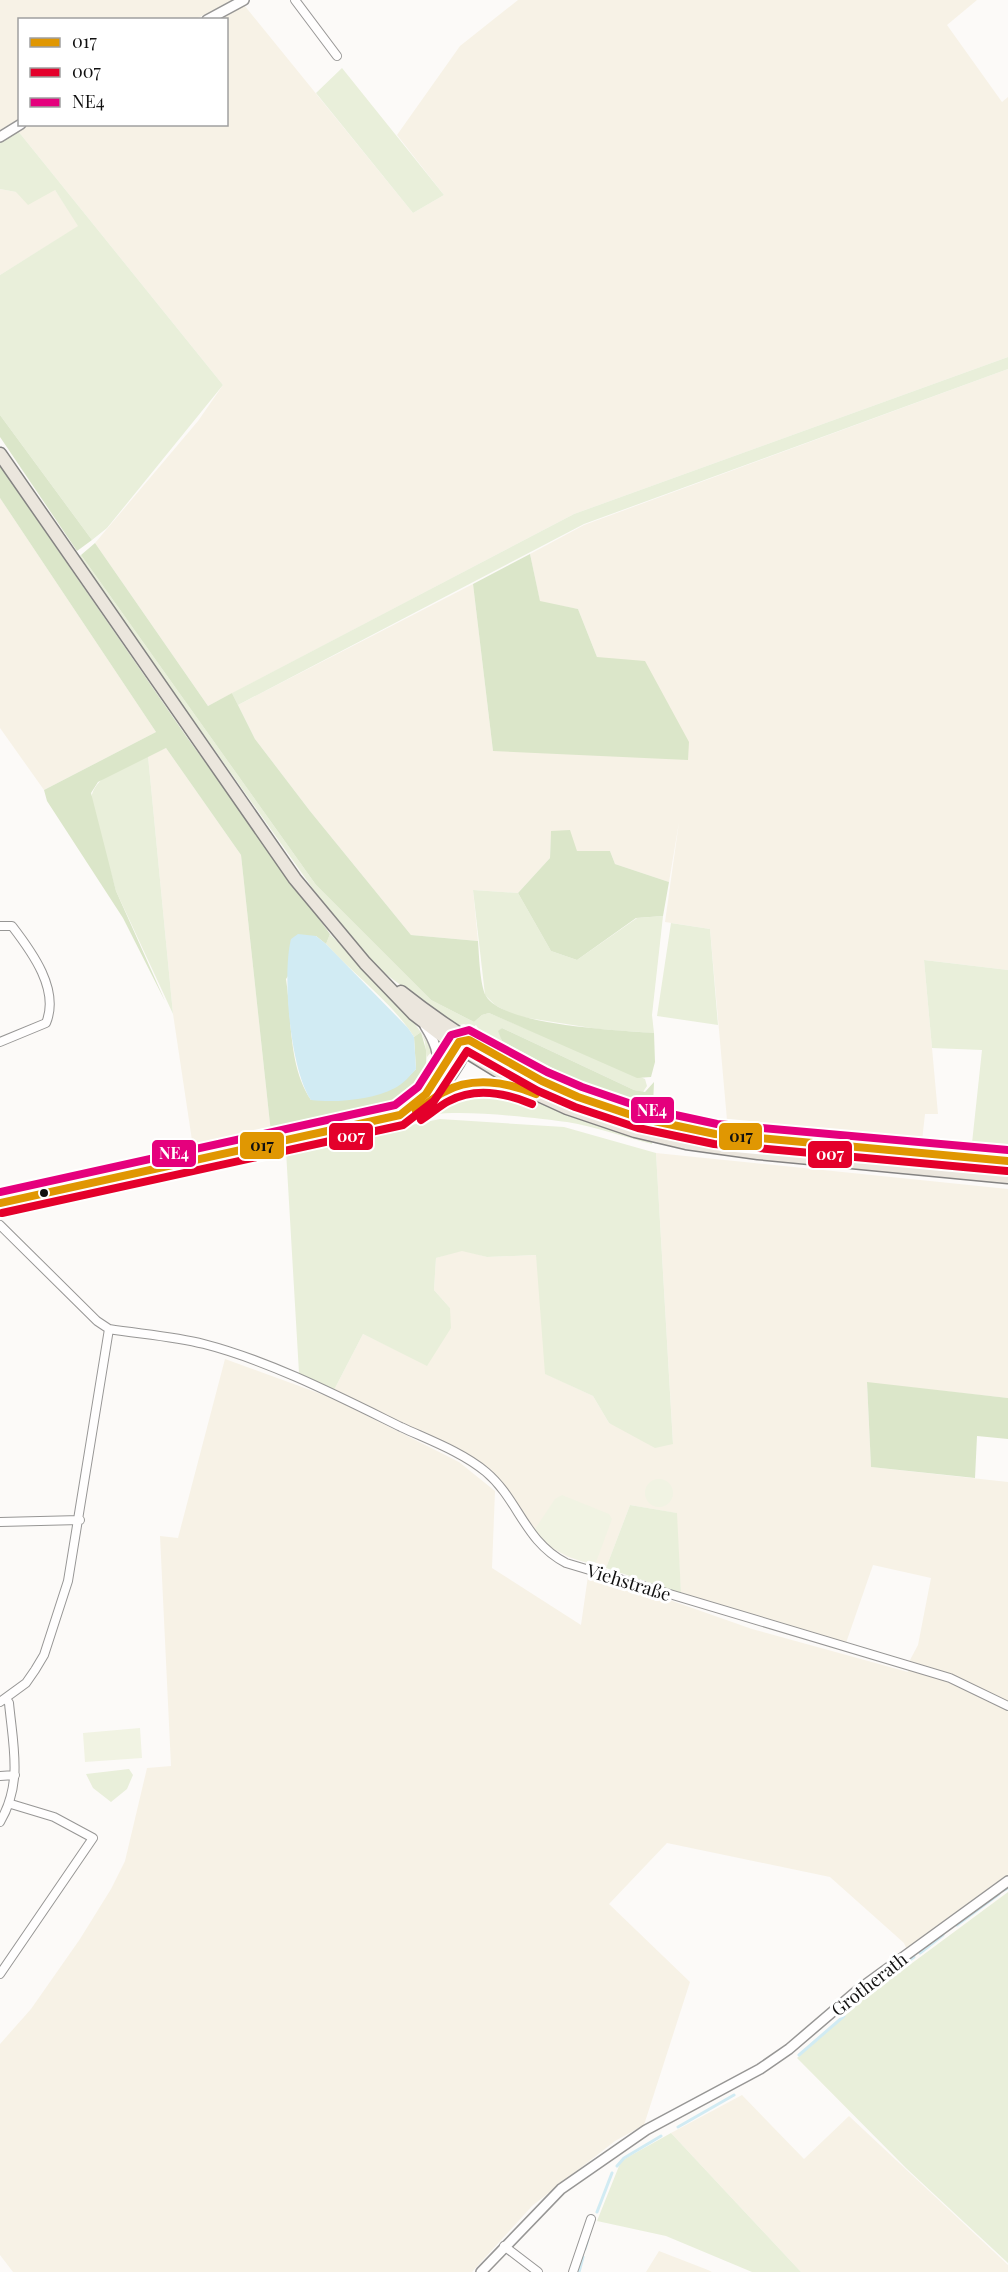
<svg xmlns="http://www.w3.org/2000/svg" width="1008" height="2272" font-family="'Playfair Display',serif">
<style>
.farmland{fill:#f7f2e6}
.green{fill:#e9efda}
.forest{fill:#dbe6c9}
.pitch{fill:#f1f3e3}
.water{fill:#d1ebf3}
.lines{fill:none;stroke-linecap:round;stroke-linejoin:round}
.stream{stroke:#d1ebf3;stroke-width:3}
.minor-casing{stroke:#979695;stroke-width:10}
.tertiary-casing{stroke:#979695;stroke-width:12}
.primary-casing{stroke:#848382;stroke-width:15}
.minor{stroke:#fffefe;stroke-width:8}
.tertiary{stroke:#fffefe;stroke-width:9}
.primary{stroke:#ebe6dd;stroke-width:12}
.bus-1-casing{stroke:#fff;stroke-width:12}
.bus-2-casing{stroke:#fff;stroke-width:12}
.bus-3-casing{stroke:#fff;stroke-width:12}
.bus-1{stroke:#e09702;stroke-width:8}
.bus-2{stroke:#e4002b;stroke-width:8}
.bus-3{stroke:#e5007d;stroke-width:8}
.bus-dot{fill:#111;stroke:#fff;stroke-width:2}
.labels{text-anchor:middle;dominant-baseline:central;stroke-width:6;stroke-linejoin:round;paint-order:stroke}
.street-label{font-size:18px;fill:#111;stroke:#fff}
.line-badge{stroke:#fff;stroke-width:2}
.badge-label{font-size:16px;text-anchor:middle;font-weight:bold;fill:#fff}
.pale-badge-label{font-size:16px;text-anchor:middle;font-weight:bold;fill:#111}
</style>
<rect width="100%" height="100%" fill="#fcfaf8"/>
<!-- farmland -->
<path class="farmland" d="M0 0H234L196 19 20 20 19 119 0 130Z
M518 0H977L947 25 1002 102 1008 97V357L574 514 208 706 95 543 198 421 223 385 18 131 29 124H226V20L216 19 244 5 413 213 444 195 397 135 460 46Z
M0 189 16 192 55 190 79 226 0 275Z
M1008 369V970L924 960 938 1114H925L922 1141 727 1120 710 929 665 922 679 822 669 882 615 864 610 851H577L551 832 550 858 518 893 473 890 478 941 411 935 310 811 255 739 238 705 473 584 493 751 597 657 578 609 540 602 530 554 584 525Z
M0 498 156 732 44 790 0 728Z
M166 748 241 855 271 1133 193 1147 173 1014 148 756Z
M656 1153 1008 1189V1398L867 1383 871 1467 1008 1482V1877L907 1950 904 1943 830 1877 667 1843 609 1904 690 1982 644 2125 615 2141 532 2206 472 2272H13L0 2255V2044L31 2009 80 1939 111 1889 125 1861 147 1768 171 1766 160 1536 178 1538 225 1359 332 1398 459 1462 495 1491 492 1568 581 1625 588 1576 607 1578 752 1629 908 1672 910 1660 918 1645 931 1578 873 1565 846 1643 681 1593 676 1513 630 1505 606 1568 568 1557 552 1548 540 1537 508 1489 489 1468 334 1390 363 1334 427 1365 450 1308 434 1290 436 1258 462 1250 487 1257 537 1255 546 1374 593 1396 609 1423 673 1443Z
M742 2095 804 2159 849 2116 1008 2265V2272H801L671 2133Z
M659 2251 708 2270 712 2272H646Z"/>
<!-- green -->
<path class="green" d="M342 68 444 195 413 213 316 93Z
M18 131 223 385 107 528 92 540 0 415V275L78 226 55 190 28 205 16 192 0 189V143Z
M1008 357V369L584 524 238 705 232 693 574 514Z
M81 555 316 885 431 1000 474 1022 482 1015 489 1013 645 1079 647 1086 643 1092 634 1090 502 1028 499 1031 502 1041C568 1082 627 1101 703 1115L702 1118C622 1103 552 1076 482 1035L476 1025 472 1028 464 1024 456 1026 387 975 365 954 318 896 78 557Z
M148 756 173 1014 116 891 91 802C91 775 127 766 148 756Z
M473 890 518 893 551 951 577 960 637 918 663 916 652 1015 654 1033 598 1029 515 1016 495 1005 485 995Z
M671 923 710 929 718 1025 657 1016Z
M330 934C363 969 411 1009 432 1051L427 1057V1065L425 1042 421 1032 414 1037C392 1002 354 975 326 944Z
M924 960 1008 970V1144L972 1143 982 1050 932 1048Z
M491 1086C516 1092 538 1103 562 1112 591 1124 621 1133 652 1141V1144C624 1137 596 1127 567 1122 539 1118 438 1106 417 1119L447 1096Z
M440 1119 564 1127 656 1153 673 1444 655 1448 609 1423 593 1396 545 1374 536 1255 487 1257 462 1251 436 1258 434 1290 450 1308 451 1328 427 1366 363 1334 334 1390 299 1373 286 1151Z
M630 1505 677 1513 681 1593 606 1568Z
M129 1769 133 1775 127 1789 111 1802 93 1788 86 1774Z
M1008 1892V2263L906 2168 797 2058 865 1998Z
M671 2133 801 2272H752L666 2236 597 2221 621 2161Z"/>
<!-- forest -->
<path class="forest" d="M0 415 92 540 77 551 0 437Z
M0 466 186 736 330 934 326 944 316 936 286 979C292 1018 288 1066 311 1100 351 1100 387 1101 416 1069L414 1037 421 1032 426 1050V1077L420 1089 401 1105 271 1133 241 855 166 748 98 782 91 793 116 891 165 1001 123 918 47 801 44 790 156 732 0 498Z
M95 543 208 706 232 693 255 739 310 811 411 935 478 941C479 954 480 986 486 996 504 1026 619 1030 654 1033L655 1062 651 1077 637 1078 489 1013 482 1015 474 1022 431 1000 316 885 81 555Z
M530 554 540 601 578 609 597 657 645 661 689 742 688 760 493 751 473 584Z
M570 830 577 851H610L615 864 669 882 663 916 636 918 577 960 551 951 518 893 550 858 551 831Z
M502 1028 634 1090 645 1092 654 1082 653 1106 611 1095 575 1080 502 1041 498 1031Z
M867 1382 1008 1398V1439L977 1436 975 1478 871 1467Z"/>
<!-- pitch -->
<path class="pitch" d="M645 1493a14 14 0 1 1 28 0a14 14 0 1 1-28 0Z
M562 1495 609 1514 612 1519 595 1565C570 1558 550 1551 535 1529L555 1499Z
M140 1728 142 1758 85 1762 83 1733Z"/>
<!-- water -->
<path class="water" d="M298 934 316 936 326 944 408 1028 414 1037 416 1069C410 1076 403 1084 395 1088 372 1100 336 1103 311 1100 290 1069 282 975 291 939Z"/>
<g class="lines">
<!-- stream -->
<path class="stream" d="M1004 1890 1008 1888
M957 1925 999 1894
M920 1953 943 1935
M883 1979 914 1957
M849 2010 869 1988 877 1983
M799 2055 844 2016
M678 2127 734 2095
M617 2166 624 2158 661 2136
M597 2212 612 2173
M585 2249 588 2239
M579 2272 583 2257"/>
<!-- minor casing -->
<g class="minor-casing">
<path id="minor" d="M295 0 337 56
M0 926H12C32 952 60 990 46 1023L0 1042
M0 1225 97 1321 109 1329C140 1334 173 1336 204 1344 270 1361 340 1397 401 1427 429 1440 462 1452 486 1472 519 1500 524 1541 566 1563L950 1678 1008 1706
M0 1522 80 1520
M0 1702 26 1683 35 1670 44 1655 68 1581 109 1329
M0 1776 15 1775
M0 1822C23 1783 13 1746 9 1703L6 1699
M0 1974 93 1838 54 1817 11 1804
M504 2246 538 2272
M573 2272 591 2219"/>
</g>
<!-- tertiary casing -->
<g class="tertiary-casing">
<path id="tertiary" d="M207 20 244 0
M0 137 21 124
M425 1026C434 1040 440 1054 438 1072
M438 1095C466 1080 493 1082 523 1090
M400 1115 426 1094 437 1073 461 1042
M0 1203 128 1173 415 1112C437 1098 459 1070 468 1046
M481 2272 561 2189 646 2130 760 2069 789 2049 858 1990 1008 1881"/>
</g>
<!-- primary casing -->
<g class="primary-casing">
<path id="primary" d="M0 454 295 879 365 963 414 1014 449 1041 532 1092 567 1108 635 1131 686 1143 758 1153 1008 1177
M401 992C493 1065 597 1113 713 1133 753 1140 795 1140 836 1144 893 1150 950 1158 1008 1161"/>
</g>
<!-- minor -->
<use href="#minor" class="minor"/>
<!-- tertiary -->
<use href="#tertiary" class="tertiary"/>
<!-- primary -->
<use href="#primary" class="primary"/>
<!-- bus-1 casing -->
<g class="bus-1-casing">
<path id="bus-1" d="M416 1111C426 1105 434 1097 444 1092 472 1076 507 1082 536 1094
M0 1203 400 1115 426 1094 459 1042 469 1040 542 1081 578 1097 640 1118 715 1134 1008 1161"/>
</g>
<!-- bus-2 casing -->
<g class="bus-2-casing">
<path id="bus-2" d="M421 1120C431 1114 439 1106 449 1101 475 1087 506 1093 532 1104
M2 1213 403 1125 434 1101 467 1051 538 1091 575 1107 638 1128 714 1144 1007 1171"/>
</g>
<!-- bus-3 casing -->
<g class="bus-3-casing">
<path id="bus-3" d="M0 1192 395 1105 418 1087 451 1035 469 1030 547 1072 582 1087 643 1108 717 1124 1008 1150"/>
</g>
<!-- bus-1 -->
<use href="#bus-1" class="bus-1"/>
<!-- bus-2 -->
<use href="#bus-2" class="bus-2"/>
<!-- bus-3 -->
<use href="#bus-3" class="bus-3"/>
</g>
<!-- markers -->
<circle class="bus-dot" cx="44" cy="1193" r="5"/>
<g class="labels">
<!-- street labels -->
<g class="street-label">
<text transform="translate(629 1582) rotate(17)">Viehstraße</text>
<text transform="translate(869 1984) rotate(-38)">Grotherath</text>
</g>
</g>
<g class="line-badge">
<rect x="630" y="1096" width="45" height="28" rx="6" fill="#e5007d"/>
<rect x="718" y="1122" width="45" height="29" rx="6" fill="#e09702"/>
<rect x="328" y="1122" width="46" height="29" rx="6" fill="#e4002b"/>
<rect x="239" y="1131" width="46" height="29" rx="6" fill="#e09702"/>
<rect x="151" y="1139" width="46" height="29" rx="6" fill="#e5007d"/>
<rect x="807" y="1140" width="46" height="29" rx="6" fill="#e4002b"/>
</g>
<g class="badge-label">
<text x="652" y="1116">NE4</text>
<text x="351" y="1142">007</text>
<text x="174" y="1159">NE4</text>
<text x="830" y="1160">007</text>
</g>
<g class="pale-badge-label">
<text x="741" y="1142">017</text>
<text x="262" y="1151">017</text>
</g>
<!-- legend -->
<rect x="18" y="18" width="210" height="108" fill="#ffffff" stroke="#a0a0a0" stroke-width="1.5"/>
<rect x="30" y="38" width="30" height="9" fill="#e09702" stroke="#a0a0a0" stroke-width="1.5"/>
<text x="72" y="48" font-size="18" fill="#111111">017</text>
<rect x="30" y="68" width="30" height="9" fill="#e4002b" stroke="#a0a0a0" stroke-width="1.5"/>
<text x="72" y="78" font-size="18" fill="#111111">007</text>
<rect x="30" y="98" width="30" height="9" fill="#e5007d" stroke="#a0a0a0" stroke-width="1.5"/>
<text x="72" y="108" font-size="18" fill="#111111">NE4</text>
</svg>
